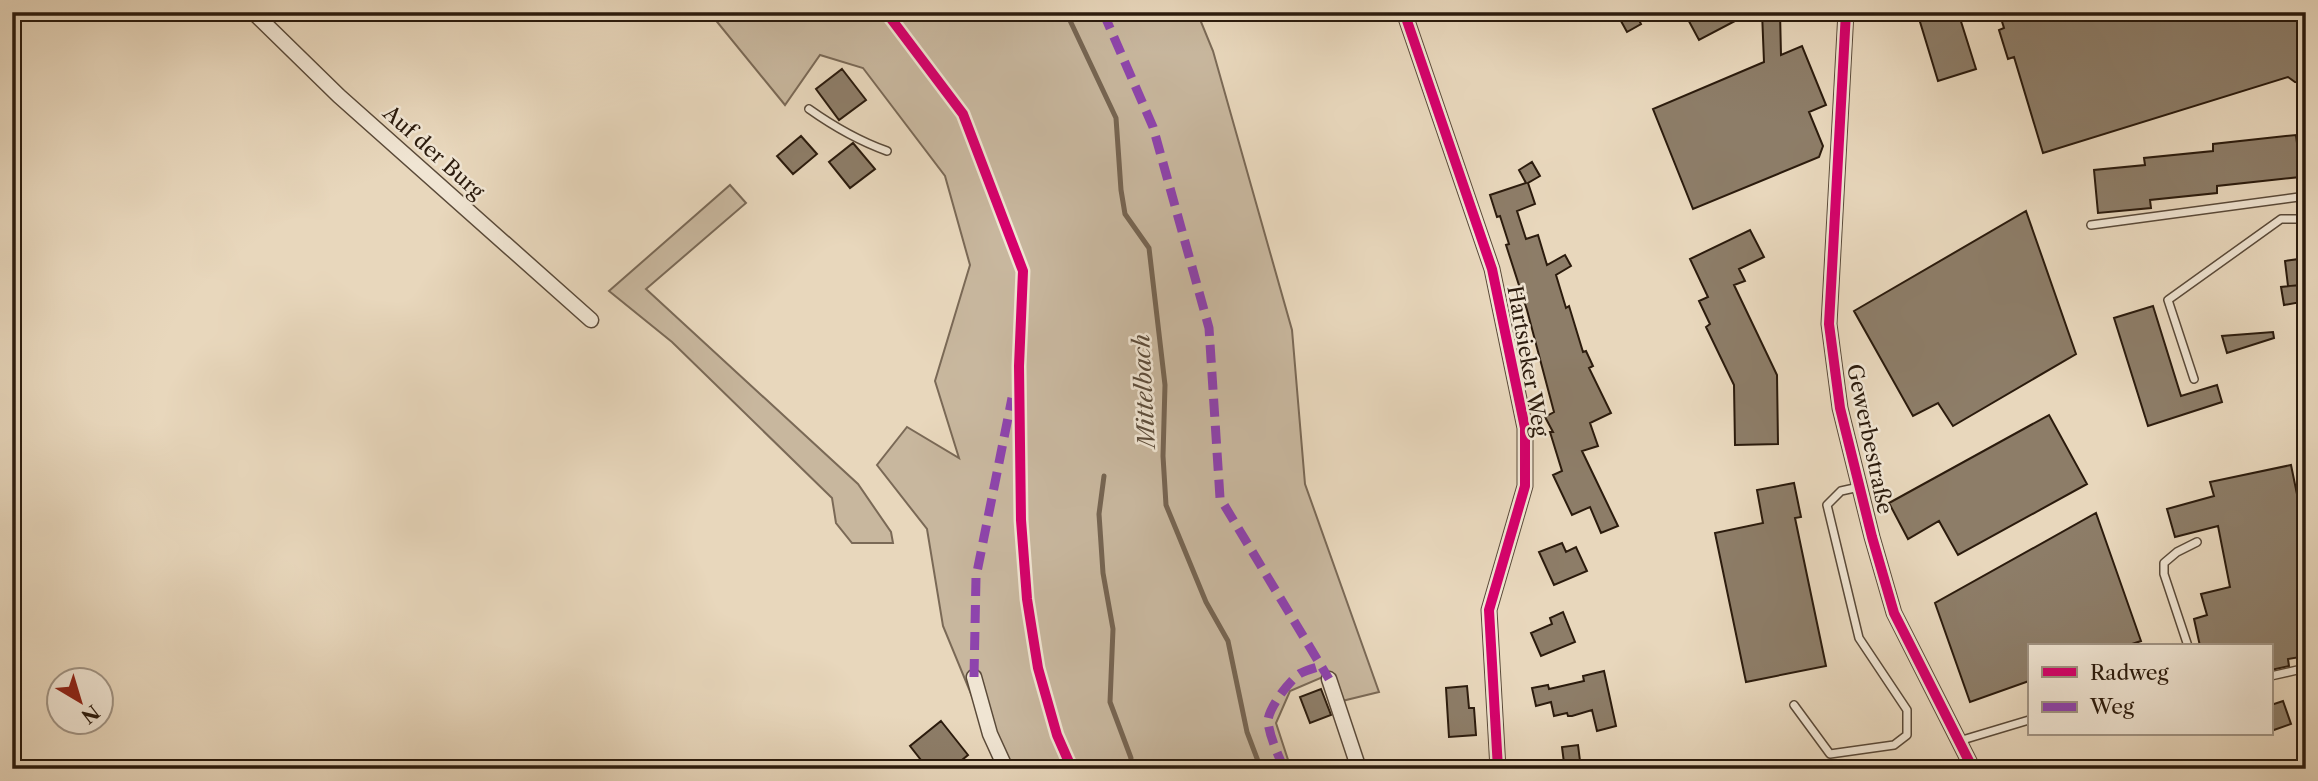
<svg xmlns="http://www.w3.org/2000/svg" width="2318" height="781" font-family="'Libre Caslon Text',serif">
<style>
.green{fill:#c8b79e;stroke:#7a6956;stroke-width:2}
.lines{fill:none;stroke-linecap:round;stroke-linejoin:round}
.stream{stroke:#766552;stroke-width:5}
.building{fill:#8d7d68;stroke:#2b1b0d;stroke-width:2}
.lane-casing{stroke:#5a4a39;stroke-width:10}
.street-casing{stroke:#5a4a39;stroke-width:17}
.lane{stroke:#f0e5d3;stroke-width:7}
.street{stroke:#f0e5d3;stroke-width:14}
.quiet{stroke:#8e44ad;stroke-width:9;stroke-dasharray:18 9;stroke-linecap:butt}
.cycleway-casing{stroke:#f0e5d3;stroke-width:15}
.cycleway{stroke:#d6006c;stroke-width:10}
.labels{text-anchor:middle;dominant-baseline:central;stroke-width:5;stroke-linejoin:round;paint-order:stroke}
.street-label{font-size:21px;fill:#2b1b0d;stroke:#f0e5d3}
.water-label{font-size:23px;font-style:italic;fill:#5d4d3b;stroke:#f0e5d3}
</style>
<rect width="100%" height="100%" fill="#e8d7bc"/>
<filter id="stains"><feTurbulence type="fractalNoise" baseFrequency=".00286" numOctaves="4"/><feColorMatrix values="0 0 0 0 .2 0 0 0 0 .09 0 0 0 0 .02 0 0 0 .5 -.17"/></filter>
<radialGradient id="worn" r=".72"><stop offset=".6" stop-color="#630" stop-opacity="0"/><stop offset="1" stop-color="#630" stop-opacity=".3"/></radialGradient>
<!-- green -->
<path class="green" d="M709 12H1197L1213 51 1292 330 1305 484 1379 692 1342 701 1332 673 1290 691 1276 723 1291 769H1002L943 626 927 529 877 465 907 427 959 458 935 381 970 265 945 176 863 68 820 55 785 105Z
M730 185 746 203 646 289 858 484 891 532 893 543H852L836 523 832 498 672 342 609 291Z"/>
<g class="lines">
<!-- stream -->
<path class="stream" d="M1066 12 1116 118 1121 190 1125 214 1149 248 1165 385 1163 456 1166 505 1206 602 1228 641 1247 732 1261 769
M1104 476 1099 514 1103 573 1113 629 1110 702 1131 758 1129 769"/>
</g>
<!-- building -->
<path class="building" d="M1616 12H1635L1641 24 1627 32Z
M1684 12H1752L1699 40Z
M1762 12H1780L1781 55 1802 46 1826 105 1809 112 1823 146 1819 157 1693 209 1653 109 1764 62Z
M1917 12H1958L1976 69 1938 81Z
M1999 12H2298L2306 38V83L2295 82 2288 77 2043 153 2014 57 2008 59 1999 30 2004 28Z
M842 69 866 100 839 120 816 89Z
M2296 135 2297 143 2306 142V168H2300V177L2217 186V193L2150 200 2151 208 2098 213 2094 170 2145 165 2144 158 2213 151V144Z
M801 136 817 154 793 174 777 156Z
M853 143 875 169 850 188 829 162Z
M1532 162 1540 176 1528 183 1535 204 1517 211 1526 239 1538 235 1547 265 1565 255 1571 266 1556 275 1566 308 1569 306 1583 352 1586 351 1593 366 1589 368 1611 413 1590 423 1598 446 1582 451 1618 526 1601 533 1590 507 1572 515 1553 475 1562 471 1550 432H1553L1545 417 1554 412 1527 310 1506 245 1509 244 1500 216 1497 217 1490 195 1526 183 1519 170Z
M2026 211 2076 354 1953 426 1938 403 1913 416 1854 311Z
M1750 230 1764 257 1739 269 1745 281 1734 285 1777 375 1778 444 1735 445 1734 385 1706 327 1710 324 1699 301 1708 297 1690 259Z
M2299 259 2303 285 2288 286 2285 261Z
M2299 285 2301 302 2284 305 2281 287Z
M2153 306 2181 396 2217 385 2222 402 2148 426 2114 318Z
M2273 332 2274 338 2227 353 2222 336Z
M2049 415 2087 484 1958 555 1939 521 1908 539 1889 503Z
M2291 465 2306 538V656L2288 659 2289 666 2271 670V646H2200L2194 619 2207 615 2201 594 2230 587 2218 526 2175 537 2167 509 2214 496 2210 482Z
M1794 483 1801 517 1795 518 1826 666 1746 682 1715 533 1763 523 1757 490Z
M2096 513 2141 641 2126 646H2029V681L1970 702 1935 603Z
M1562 543 1566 552 1576 547 1587 571 1554 585 1539 552Z
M1563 612 1575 642 1541 656 1531 633 1552 624 1550 618Z
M1604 671 1616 726 1597 731 1592 710 1572 716H1568L1567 713 1554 716 1551 702 1536 706 1532 688 1548 685 1549 689 1584 681 1583 676Z
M1467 686 1469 708H1474L1476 735 1449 737 1446 688Z
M1321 689 1331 715 1310 723 1300 697Z
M2283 701 2291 724 2271 731V705Z
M941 721 968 755 951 769H928L910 746Z
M1578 745 1580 761 1564 763 1562 747Z"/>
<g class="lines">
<!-- lane casing -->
<g class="lane-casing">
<path id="lane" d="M809 109C833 126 859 141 887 151
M2091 225 2306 196
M2194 379 2168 300 2281 219H2306
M2188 646 2164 574V563L2177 552 2197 542
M2271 676 2306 668
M1794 705 1830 754 1894 745 1907 735V710L1859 638 1827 505 1841 491 1859 487
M1959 741 2029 720"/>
</g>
<!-- street casing -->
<g class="street-casing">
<path id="street" d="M253 12 339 96 591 320
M1404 12 1492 269 1525 428V486L1489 610 1498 769
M1846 12 1829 324 1840 408 1872 537 1894 613 1973 769
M974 677 990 734 1006 769
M1329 679 1359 769"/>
</g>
<!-- lane -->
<use href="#lane" class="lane"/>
<!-- street -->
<use href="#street" class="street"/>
<!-- quiet -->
<path class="quiet" d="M1103 12 1153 127 1209 328 1220 498 1329 679
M974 677 976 577 1012 398
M1284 769C1278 754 1270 738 1268 722 1267 710 1290 679 1301 673 1307 670 1315 668 1321 666"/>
<!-- cycleway casing -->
<g class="cycleway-casing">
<path id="cycleway" d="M886 12 963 114 1023 271 1019 366 1021 520 1027 599 1038 668 1057 735 1072 769
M1404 12 1492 269 1525 428V486L1489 610 1498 769
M1846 12 1829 324 1840 408 1872 537 1894 613 1973 769"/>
</g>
<!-- cycleway -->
<use href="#cycleway" class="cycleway"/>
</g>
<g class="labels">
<!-- street labels -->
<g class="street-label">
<text transform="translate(434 152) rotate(42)">Auf der Burg</text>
<text transform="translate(1528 361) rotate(80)">Hartsieker Weg</text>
<text transform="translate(1870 439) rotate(78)">Gewerbestraße</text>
</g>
<!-- water labels -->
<g class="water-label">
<text transform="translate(1144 391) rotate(-93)">Mittelbach</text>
</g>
</g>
<!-- margin -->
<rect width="2318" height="781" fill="none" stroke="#e8d7bc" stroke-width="42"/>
<rect x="14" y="14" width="2290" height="753" fill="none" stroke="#2b1b0d" stroke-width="3.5"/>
<rect x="21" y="21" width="2276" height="739" fill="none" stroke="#2b1b0d" stroke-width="2"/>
<!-- legend -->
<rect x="2028" y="644" width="245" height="91" fill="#f0e5d3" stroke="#a19484" stroke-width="2"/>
<rect x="2042" y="667" width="35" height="10" fill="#d6006c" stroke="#a19484" stroke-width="2"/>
<text x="2090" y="680" font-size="21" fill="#2b1b0d">Radweg</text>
<rect x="2042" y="702" width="35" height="10" fill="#8e44ad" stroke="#a19484" stroke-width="2"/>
<text x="2090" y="714" font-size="21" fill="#2b1b0d">Weg</text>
<!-- north arrow -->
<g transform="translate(80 701) rotate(142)"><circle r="33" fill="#f0e5d3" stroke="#a19484" stroke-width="2"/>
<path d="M0-5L12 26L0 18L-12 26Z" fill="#8f2418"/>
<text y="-10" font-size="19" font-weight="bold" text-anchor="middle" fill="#2b1b0d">N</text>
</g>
<rect width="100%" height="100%" filter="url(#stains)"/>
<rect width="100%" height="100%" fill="url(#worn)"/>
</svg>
